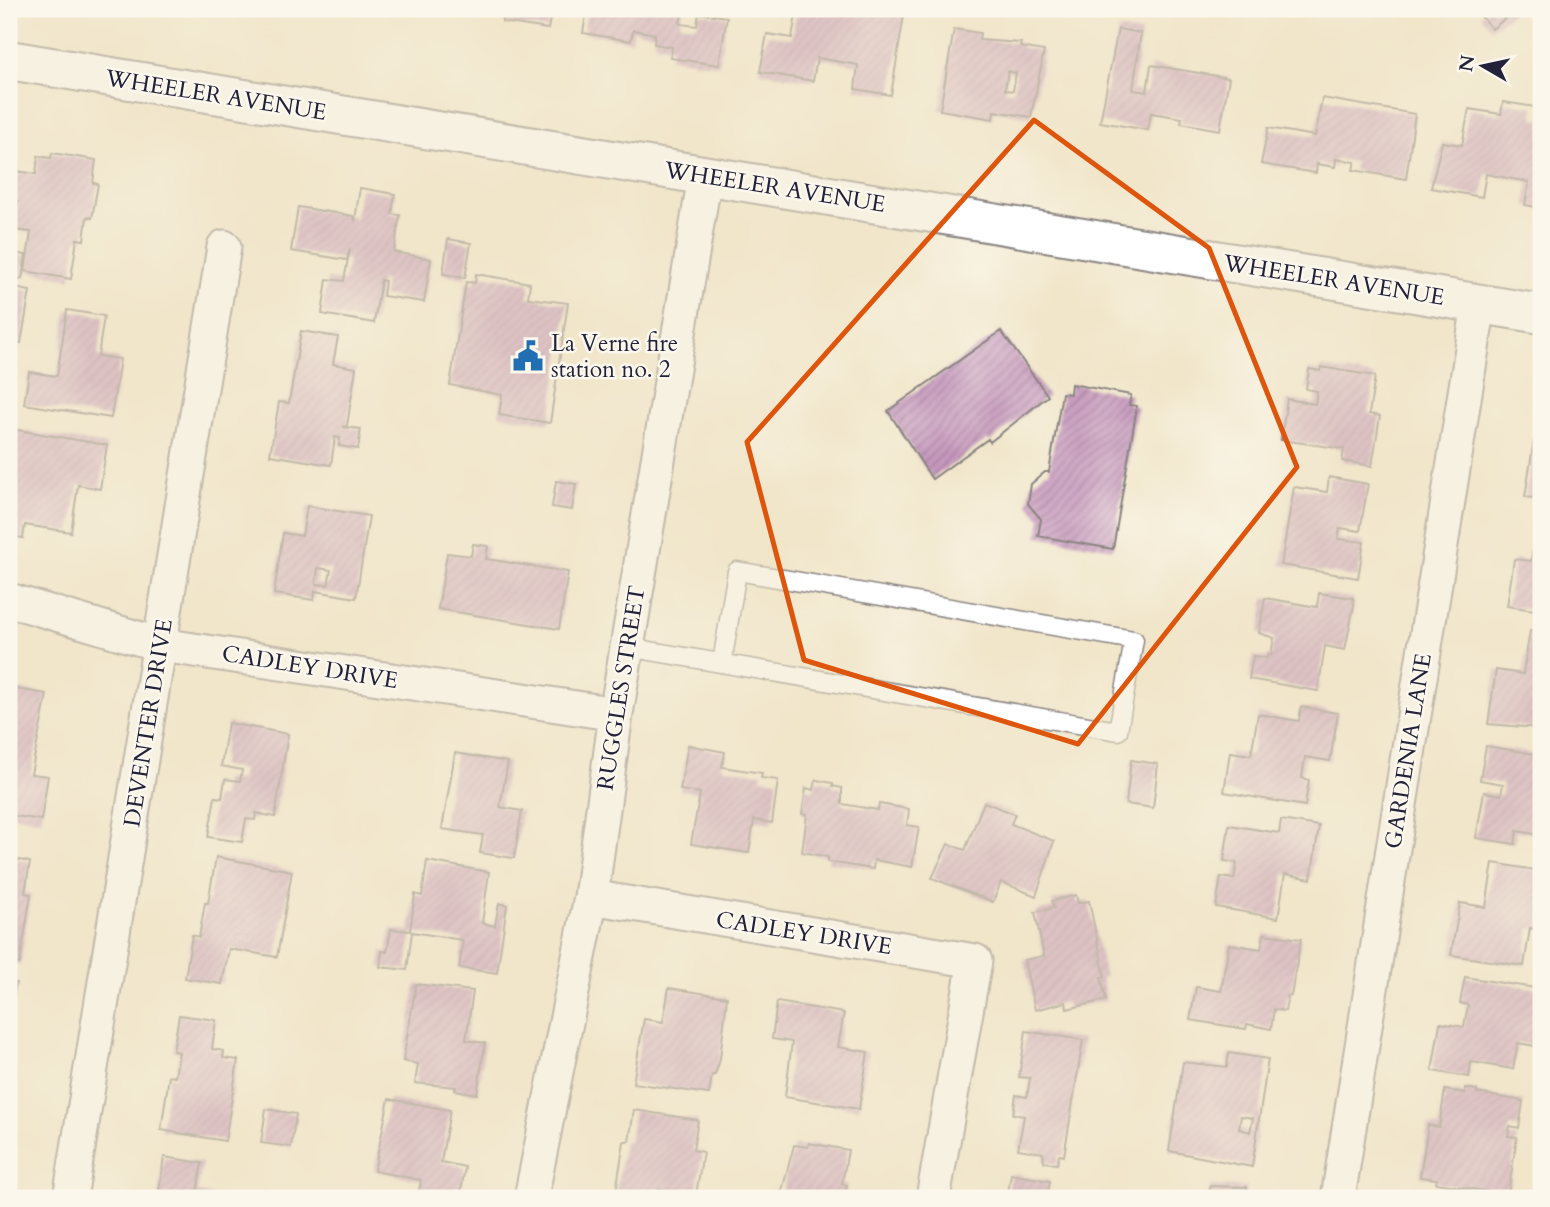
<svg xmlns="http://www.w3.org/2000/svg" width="1550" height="1207" font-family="Cardo,serif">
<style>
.building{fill:url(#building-hatch);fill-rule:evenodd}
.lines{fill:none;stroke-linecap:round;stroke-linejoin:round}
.service-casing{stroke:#8a8482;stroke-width:21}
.minor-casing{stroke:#8a8482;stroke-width:37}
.secondary-casing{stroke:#8a8482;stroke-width:42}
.service{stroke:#fff;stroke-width:18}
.minor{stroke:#fff;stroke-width:33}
.secondary{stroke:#fff;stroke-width:38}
.marked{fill:none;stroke:#de560e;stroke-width:5;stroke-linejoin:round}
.labels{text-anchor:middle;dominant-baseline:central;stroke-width:5;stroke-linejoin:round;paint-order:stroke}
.street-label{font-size:23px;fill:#22223b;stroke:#fbf7ec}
.poi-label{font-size:23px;fill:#22223b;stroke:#fbf7ec;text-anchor:start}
</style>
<defs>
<pattern id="building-hatch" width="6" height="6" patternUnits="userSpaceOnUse" patternTransform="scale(1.75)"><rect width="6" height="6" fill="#c698bd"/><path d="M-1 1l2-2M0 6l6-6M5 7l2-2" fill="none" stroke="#a07c9b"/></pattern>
</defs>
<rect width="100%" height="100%" fill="#fbf7ec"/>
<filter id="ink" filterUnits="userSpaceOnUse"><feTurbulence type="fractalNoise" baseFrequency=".0143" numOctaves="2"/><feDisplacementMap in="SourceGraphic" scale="14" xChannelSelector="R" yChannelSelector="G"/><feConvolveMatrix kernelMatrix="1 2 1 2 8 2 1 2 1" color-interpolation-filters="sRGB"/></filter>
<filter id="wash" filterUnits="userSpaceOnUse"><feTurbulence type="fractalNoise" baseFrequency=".00686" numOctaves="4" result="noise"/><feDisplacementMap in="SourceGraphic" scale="28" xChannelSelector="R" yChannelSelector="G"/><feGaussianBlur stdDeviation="1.57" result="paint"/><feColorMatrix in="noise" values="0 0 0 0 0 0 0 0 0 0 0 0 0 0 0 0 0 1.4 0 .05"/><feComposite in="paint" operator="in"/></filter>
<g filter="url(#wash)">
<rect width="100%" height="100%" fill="#f1e6ca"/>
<g id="blocks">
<!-- building -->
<path class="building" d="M504 9H552L548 29 502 22Z
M587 9H683L680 24 697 26 699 13 727 17 719 65 670 58 672 47 654 44 655 34 633 30 631 41 583 33Z
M797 9H905L891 95 855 89 858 65 817 58 813 81 760 72 767 34 792 38Z
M1488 9H1517L1492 29 1480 15Z
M954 29 980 33 979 40 1021 43 1020 47 1044 51 1031 117 994 111 993 119 940 110ZM1008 71 1016 73 1013 91 1005 90Z
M1118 29 1141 33 1133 90 1147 92 1151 65 1229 78 1220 130 1181 123 1182 118 1151 113 1148 130 1100 122Z
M1322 98 1415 114 1406 179 1353 170 1355 162 1336 159 1335 167 1317 164 1316 173 1261 164 1268 128 1315 136Z
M1503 102 1535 107 1533 118 1541 120V208L1525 205 1529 182 1486 174 1482 197 1431 188 1442 142 1462 145 1469 109 1501 114Z
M52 153 96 160 93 183 98 184 92 218 87 217 84 240 77 239 71 279 25 271 31 232 13 230 18 201 9 200V170L36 174 38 156 51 158Z
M360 188 395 194 392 214 400 215 394 252 431 259 424 302 383 296 385 281 381 280 374 323 322 314 327 279 344 281 350 248 347 260 291 251 298 207 353 216 355 220Z
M448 239 471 243 465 278 443 274Z
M9 252 26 255 22 279 9 277Z
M476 274 530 283 528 298 568 303 550 423 499 415 502 395 450 385 466 282 475 283Z
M9 287 30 291 21 343 9 341Z
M67 310 104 316 98 356 120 359 111 418 24 404 29 372 57 376Z
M301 331 338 337 333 364 356 368 347 426 343 427 361 429 358 449 339 446 340 438 335 437 331 465 270 455 279 402 289 403Z
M1001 331 1048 396 990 442 988 439 932 479 888 411Z
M1321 367 1375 376 1369 414 1380 416 1372 466 1342 461 1344 449 1281 440 1287 399 1315 404 1317 391 1306 389 1309 369 1320 371Z
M1071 384 1131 395 1129 405 1137 406 1113 549 1038 536 1041 519 1028 504 1031 484 1045 472H1049L1062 393 1070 394Z
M12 429 107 445 100 489 78 485 71 532 25 525 23 538 9 536V430Z
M1534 440 1541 441V499L1525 497Z
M1329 477 1368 484 1360 531 1340 528 1338 539 1364 542 1358 578 1281 565 1294 487 1327 492Z
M556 481 576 484 572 510 552 507Z
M307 506 369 516 356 598 315 591 314 600 274 594 283 533 302 536ZM318 568 331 570 328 585 316 584Z
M1539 513H1541V611L1507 606 1514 559 1531 561Z
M473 544 488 546 486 559 568 572 559 629 438 609 447 553 471 556Z
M1319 593 1353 598 1354 605 1345 650 1325 646 1318 691 1249 679 1253 656 1267 658 1268 654 1271 655 1274 638 1259 633 1265 598 1317 607Z
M1530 631 1541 633V717L1538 728 1488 724 1496 670 1523 674Z
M10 688 47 694 31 774 48 776 41 820 9 815Z
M1301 707 1338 713 1330 761 1305 757 1302 778 1309 780 1305 806 1224 792 1230 752 1251 755 1258 714 1299 721Z
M228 723 288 734 275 817 256 813 255 820 246 819 242 842 208 837 215 797 222 798 225 779 240 781 242 770 221 766Z
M688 745 725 752 722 767 762 773 761 778 778 780 772 823 754 820 749 853 691 844 700 793 680 790Z
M1486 746 1541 755V835L1517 831 1515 844 1476 838 1484 792 1501 795 1503 784 1480 780Z
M455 753 508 762 500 807 522 811 514 858 480 853 483 835 442 829Z
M1131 760 1158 764 1153 808 1126 804Z
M816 780 833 783V786L842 788V804L878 810 879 804 909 809 907 825 919 827 912 867 874 860 873 869 828 862V857L802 852 807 815 802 814 806 788 814 790Z
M984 802 1015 814 1011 824 1054 841 1036 896 1001 882 993 902 932 878 948 844 965 850Z
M1281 820 1319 826 1311 879 1285 874 1278 918 1216 907 1221 877 1234 879 1237 863 1224 861 1229 825 1279 833Z
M216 857 292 871 277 957 229 949 222 984 185 978 192 935 199 937 205 903H208Z
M9 858 30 862 25 893 31 894 20 964 9 963Z
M427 861 489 872 482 923 495 926 499 903 507 905 497 973 459 968 463 940 412 932 407 970 380 967 382 951 387 952 391 929 410 931 415 894 422 896Z
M1493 863 1541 871V930L1530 928 1524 966 1451 955 1460 903 1486 907Z
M1076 895 1078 903 1089 901 1105 977H1101L1106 1000 1067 1009 1066 1002 1035 1010 1024 960 1044 956 1035 912 1054 908 1052 901Z
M1264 934 1301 939 1291 996H1288L1285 1011 1274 1009 1271 1029 1247 1024 1246 1029 1190 1020 1196 987 1221 991 1229 944 1261 949Z
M1465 977 1541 989 1540 1047 1518 1043 1513 1069 1471 1062 1469 1077 1432 1071 1440 1023 1464 1027 1468 1005 1460 1003Z
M9 981 16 983 10 1015H9Z
M416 984 473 991 466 1040 485 1043 477 1094 455 1090 456 1087 415 1083 418 1064 403 1061Z
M669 988 727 997 720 1059 715 1075H712L709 1094 633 1083 644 1019 663 1022Z
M777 1002 844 1013 838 1047 868 1052 859 1109 785 1097 792 1042 772 1039Z
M179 1015 216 1020 212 1049 224 1051 223 1058 238 1060 225 1141 161 1130 169 1076 175 1077 179 1052 173 1051Z
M1026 1031 1083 1040 1064 1156 1059 1155 1057 1164 1044 1162 1043 1153 1018 1149 1024 1116 1013 1114 1016 1095 1027 1097 1030 1078 1019 1077Z
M1229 1053 1268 1059 1252 1167 1169 1151 1183 1062 1227 1067ZM1241 1116 1253 1118 1250 1132 1239 1129Z
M1465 1088 1477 1090V1093L1523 1101 1519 1128 1510 1126 1508 1136 1517 1137 1508 1195 1436 1183 1437 1179 1420 1177 1428 1125 1439 1127 1445 1090 1465 1093Z
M389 1099 450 1110 441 1162 465 1167 460 1198H418L421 1180 374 1171Z
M266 1109 296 1114 291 1147 261 1143Z
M634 1110 698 1120 693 1150 703 1152 696 1195 659 1189 657 1198H615L624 1141H629Z
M809 1143 848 1150 842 1184 847 1185 845 1198H780L794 1145 808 1147Z
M164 1157 202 1163 197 1192 220 1198H158Z
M1011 1174 1050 1181 1047 1198H1007Z
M1210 1186 1247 1187 1246 1198H1209Z"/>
</g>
</g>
<g filter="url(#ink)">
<use href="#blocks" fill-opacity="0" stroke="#8a8482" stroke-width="2"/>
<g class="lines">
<!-- service casing -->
<g class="service-casing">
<path id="service" d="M627 647C790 675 954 702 1118 731L1134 640 737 571 722 663"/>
</g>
<!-- minor casing -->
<g class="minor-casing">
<path id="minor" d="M9 600 161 645 616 714
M591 897 975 961 933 1198
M70 1198 224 247
M531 1198 591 897 616 714 705 176
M1338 1198 1479 304"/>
</g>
<!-- secondary casing -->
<g class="secondary-casing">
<path id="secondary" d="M9 60 1541 314"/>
</g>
<!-- service -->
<use href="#service" class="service"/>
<!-- minor -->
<use href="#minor" class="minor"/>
<!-- secondary -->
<use href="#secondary" class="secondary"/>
</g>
</g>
<!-- marked area -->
<path d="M0 0H1550V1207H0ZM1034 120 1209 248 1297 467 1078 744 804 660 747 442Z" fill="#f1e6ca" fill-opacity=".55" fill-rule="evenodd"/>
<path class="marked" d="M1034 120 1209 248 1297 467 1078 744 804 660 747 442Z"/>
<!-- icons -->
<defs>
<g id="civic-bare" transform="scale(2.415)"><path d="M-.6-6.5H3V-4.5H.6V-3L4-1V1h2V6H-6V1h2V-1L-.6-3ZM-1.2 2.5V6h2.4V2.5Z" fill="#1f6fb2" stroke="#fbf7ec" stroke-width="2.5" paint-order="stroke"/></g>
</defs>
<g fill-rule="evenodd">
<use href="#civic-bare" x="528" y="356"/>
</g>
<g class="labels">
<!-- street labels -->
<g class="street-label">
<text transform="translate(216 95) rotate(9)">WHEELER AVENUE</text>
<text transform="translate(775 187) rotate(9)">WHEELER AVENUE</text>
<text transform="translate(1334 280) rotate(9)">WHEELER AVENUE</text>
<text transform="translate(310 667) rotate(9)">CADLEY DRIVE</text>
<text transform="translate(621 688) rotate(-81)">RUGGLES STREET</text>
<text transform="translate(148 723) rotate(-81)">DEVENTER DRIVE</text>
<text transform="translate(1408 751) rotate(-81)">GARDENIA LANE</text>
<text transform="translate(804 933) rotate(9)">CADLEY DRIVE</text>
</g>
<!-- poi labels -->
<g class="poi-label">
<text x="551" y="343">La Verne fire<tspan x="551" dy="26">station no. 2</tspan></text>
</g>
</g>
<!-- margin -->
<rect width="1550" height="1207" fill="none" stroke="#fbf7ec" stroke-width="35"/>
<!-- north arrow -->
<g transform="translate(1483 66) rotate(279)" stroke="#fbf7ec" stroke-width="5" paint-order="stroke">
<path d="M0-5L12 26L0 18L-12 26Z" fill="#22223b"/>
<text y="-10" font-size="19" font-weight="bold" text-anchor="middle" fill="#22223b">N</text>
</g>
</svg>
